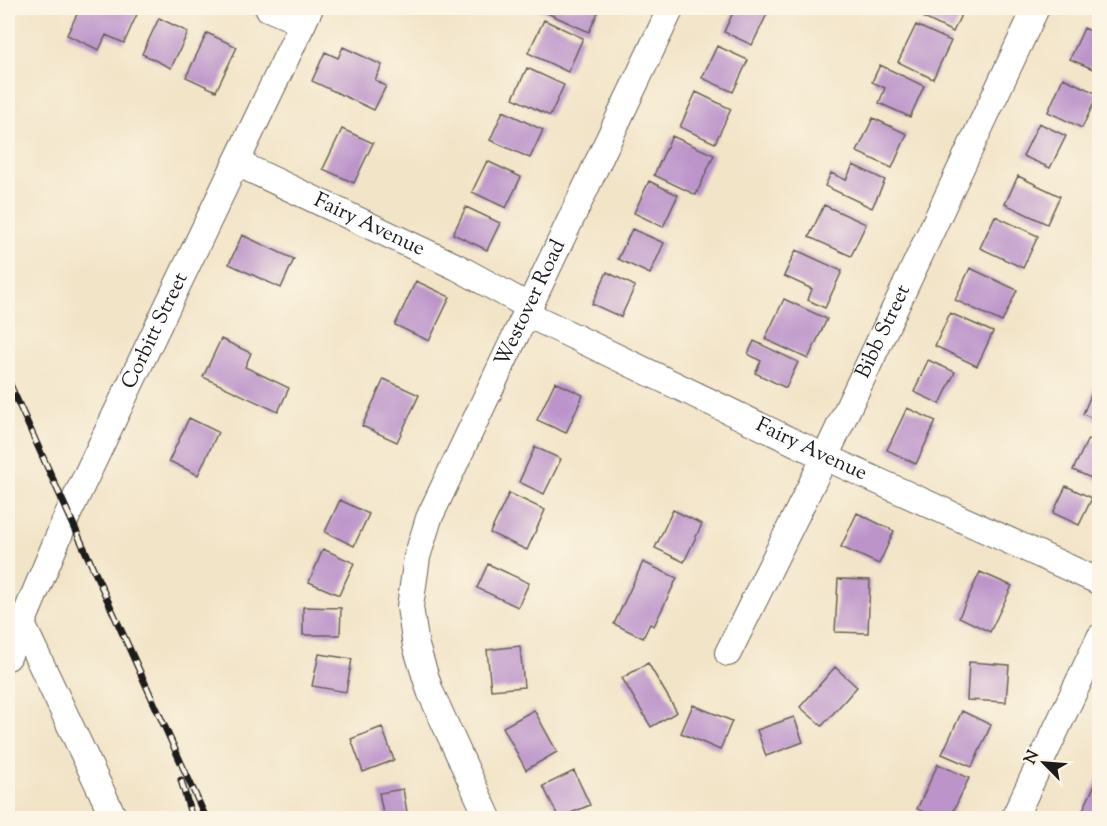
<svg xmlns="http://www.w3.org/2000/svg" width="1107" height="826" font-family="'Sorts Mill Goudy',serif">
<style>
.building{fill:#bc94ca}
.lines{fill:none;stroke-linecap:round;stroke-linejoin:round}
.street-casing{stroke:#676258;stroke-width:28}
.street{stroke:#fff;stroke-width:26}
.rail-casing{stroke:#1c1c1c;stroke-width:7}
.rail{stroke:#fcf5e5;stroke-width:4.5;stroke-dasharray:14;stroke-linecap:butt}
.labels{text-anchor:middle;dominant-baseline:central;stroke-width:5;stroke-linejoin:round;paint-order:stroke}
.street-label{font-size:21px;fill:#1c1c1c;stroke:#fcf5e5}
</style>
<rect width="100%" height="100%" fill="#fcf5e5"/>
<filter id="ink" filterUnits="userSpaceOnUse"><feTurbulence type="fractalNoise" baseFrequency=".0167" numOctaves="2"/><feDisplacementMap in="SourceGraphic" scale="12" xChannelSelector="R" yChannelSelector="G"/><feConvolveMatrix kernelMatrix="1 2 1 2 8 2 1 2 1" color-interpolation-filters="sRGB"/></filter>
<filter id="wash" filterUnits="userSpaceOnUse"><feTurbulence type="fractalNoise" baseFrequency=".008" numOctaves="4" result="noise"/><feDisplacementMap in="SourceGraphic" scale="24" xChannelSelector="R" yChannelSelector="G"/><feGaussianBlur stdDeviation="1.35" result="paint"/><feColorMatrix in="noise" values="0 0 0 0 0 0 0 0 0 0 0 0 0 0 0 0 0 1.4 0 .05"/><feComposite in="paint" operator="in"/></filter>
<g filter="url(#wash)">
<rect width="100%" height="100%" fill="#f2e4c7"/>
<g id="blocks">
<!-- building -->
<path class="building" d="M80 8H129L138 12 124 43 106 35 99 50 67 35Z
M536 8H600L589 32Z
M735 8H754L767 14 752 45 724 32Z
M929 8H964L953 32 924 18Z
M1095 8H1100V20L1091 16Z
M159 18 188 32 171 68 142 54Z
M544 20 583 38 568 72 528 53Z
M916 25 951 41 933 79 898 62Z
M1084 28 1100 35V72L1070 59Z
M207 33 237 47 216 91 186 77Z
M717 46 748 60 733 92 702 78Z
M343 47 382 65 375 80 386 86 374 110 312 81 325 52 338 58Z
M880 65 924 86 910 117 879 103 885 88 872 82Z
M527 68 564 85 550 116 513 98Z
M1063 78 1098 94 1082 128 1048 112Z
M696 92 731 109 715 143 680 127Z
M503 111 543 130 530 158 490 140Z
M873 118 907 134 892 168 857 152Z
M1039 123 1066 136 1050 168 1023 156Z
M342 129 373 143 354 183 323 169Z
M672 136 714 155 696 195 654 175Z
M487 161 521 177 506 208 472 192Z
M853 165 885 180 872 208 825 186 831 173 846 180Z
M1018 176 1060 196 1047 224 1005 204Z
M649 181 678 195 663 227 634 213Z
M824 205 866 224 851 256 809 237Z
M466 207 500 223 487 250 453 234Z
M995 216 1038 236 1023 268 980 248Z
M632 229 664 243 650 274 618 259Z
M242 235 294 259 281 288 229 264Z
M796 250 842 271 825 308 808 300 812 289 784 276Z
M970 268 1017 290 1002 322 955 300Z
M607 272 635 286 621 317 592 304Z
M416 281 450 297 429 341 395 325Z
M784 299 827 319 808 359 765 339Z
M950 313 993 332 977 366 935 346Z
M221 339 251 353 245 367 289 388 278 412 203 377Z
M754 341 798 362 786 388 755 373 761 361 748 354Z
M928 360 955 372 940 404 914 392Z
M384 379 419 395 397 442 362 426Z
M555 382 583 395 566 433 537 420Z
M1096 383 1100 384V422L1083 414Z
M907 408 936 421 916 464 887 450Z
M189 418 218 432 198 475 169 461Z
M1088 439 1100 444V482L1073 470Z
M535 447 561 459 544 494 519 482Z
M1066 486 1092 498 1079 525 1053 513Z
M509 493 545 510 527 550 490 533Z
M340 500 369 514 354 546 325 532Z
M673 510 702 524 684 562 655 548Z
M857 513 894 531 879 564 841 547Z
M323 549 354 563 339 595 309 582Z
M643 562 677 578 654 626 650 624 643 638 614 624Z
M488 564 529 583 518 607 477 588Z
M980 572 1012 586 990 632 959 617Z
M838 579 870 580 868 633 835 632Z
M303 607 341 608 340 635H303Z
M520 646 524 687 491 690 487 650Z
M319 654 352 659 346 692 312 686Z
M969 662 1009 665 1006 702 967 700Z
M648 663 677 712 651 727 622 678Z
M835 667 857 687 822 726 800 707Z
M693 705 732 721 720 750 681 733Z
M534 710 557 752 526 770 503 727Z
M962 711 991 725 972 767 942 754Z
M794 717 803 742 766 756 757 730Z
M382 727 394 760 363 772 351 739Z
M938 764 969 778 950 818H937L917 809Z
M574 771 590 805 559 818 543 786Z
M1100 774V818H1091L1081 814Z
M403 789 408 818H384L379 793Z"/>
</g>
</g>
<g filter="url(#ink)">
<use href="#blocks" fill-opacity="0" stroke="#676258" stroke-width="1.5"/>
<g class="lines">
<!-- street casing -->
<g class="street-casing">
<g id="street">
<path d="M268 8 303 23"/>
<path id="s1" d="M237 163 457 267 530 307"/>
<path id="s2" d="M527 314 825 457 1100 582"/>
<path d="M22 624 114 818"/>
<path id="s3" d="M728 653 825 457 1036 8"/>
<path id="s4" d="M8 657 68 514 310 8"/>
<path id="s5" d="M488 818 430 691 416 646 410 607 417 557 429 518 671 8"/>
<path d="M1014 818 1100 637"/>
</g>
</g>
<!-- street -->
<use href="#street" class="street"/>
<!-- rail casing -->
<g class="rail-casing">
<path id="rail" d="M8 380 206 818
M181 780 192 818"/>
</g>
<!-- rail -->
<use href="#rail" class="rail"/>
</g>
</g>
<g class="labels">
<!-- street labels -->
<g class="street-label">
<text stroke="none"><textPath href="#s1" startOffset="146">Fairy Avenue</textPath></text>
<text stroke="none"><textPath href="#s5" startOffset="555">Westover Road</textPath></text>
<text stroke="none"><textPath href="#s4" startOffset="358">Corbitt Street</textPath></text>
<text stroke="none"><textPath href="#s3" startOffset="357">Bibb Street</textPath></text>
<text stroke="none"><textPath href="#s2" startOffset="315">Fairy Avenue</textPath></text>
</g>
</g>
<!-- margin -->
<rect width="1107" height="826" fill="none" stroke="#fcf5e5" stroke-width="30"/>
<!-- north arrow -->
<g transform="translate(1044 763) rotate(295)" stroke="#fcf5e5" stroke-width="4.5" paint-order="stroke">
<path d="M0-4.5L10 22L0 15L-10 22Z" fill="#1c1c1c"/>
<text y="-9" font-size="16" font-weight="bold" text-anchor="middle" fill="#1c1c1c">N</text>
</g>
</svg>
